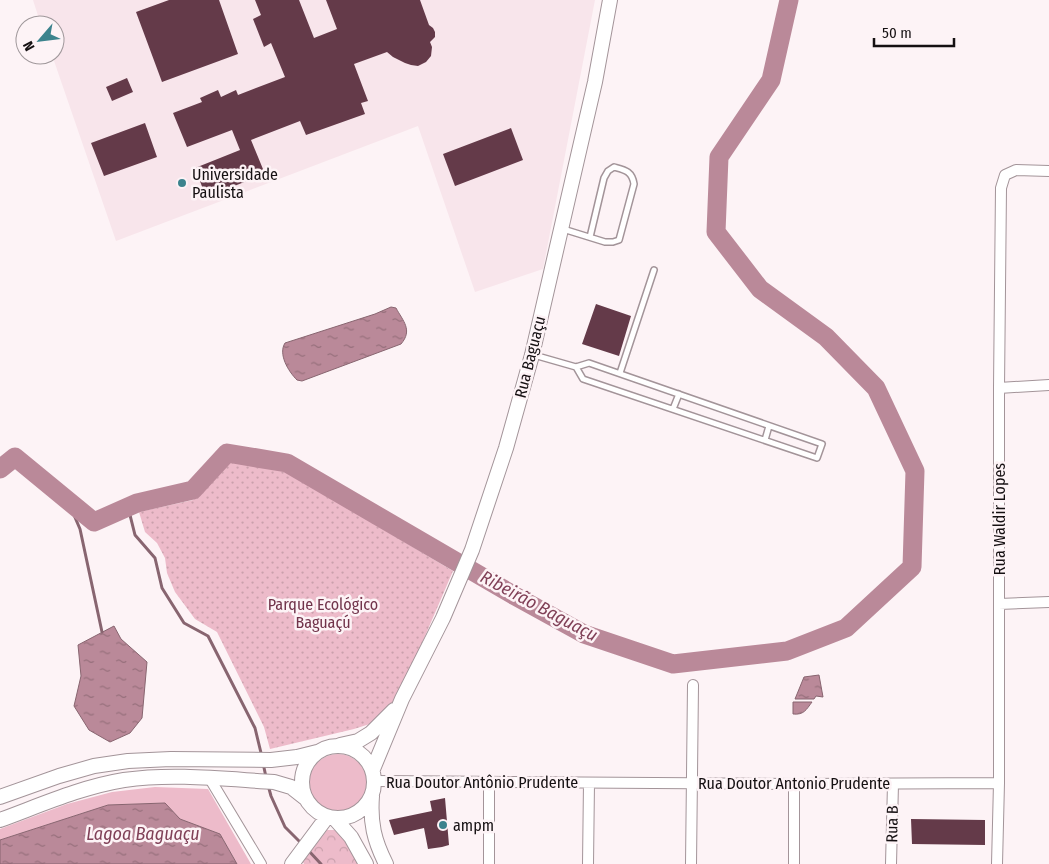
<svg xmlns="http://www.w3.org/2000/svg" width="1049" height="864" font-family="'Fira Sans Condensed',sans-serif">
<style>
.built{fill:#f8e5eb}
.grass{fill:#edbbca}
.forest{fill:url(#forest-crowns)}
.park{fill:url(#park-dots)}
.water{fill:url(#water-ripples);stroke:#886570}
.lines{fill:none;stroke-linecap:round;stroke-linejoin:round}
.stream{stroke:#886570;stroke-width:3}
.river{stroke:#ba8999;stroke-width:19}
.building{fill:#643a49}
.lane-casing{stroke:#a39499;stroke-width:8}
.street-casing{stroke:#a39499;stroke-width:12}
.secondary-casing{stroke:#a39499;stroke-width:16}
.lane{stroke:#fff;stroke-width:5}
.street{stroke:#fff;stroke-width:10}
.secondary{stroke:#fff;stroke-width:14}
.poi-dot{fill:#3c838d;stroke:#fdf3f6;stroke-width:2}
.labels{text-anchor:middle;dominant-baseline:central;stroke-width:5;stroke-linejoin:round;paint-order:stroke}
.poi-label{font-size:16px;fill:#151012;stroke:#fdf3f6;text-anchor:start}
.street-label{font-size:16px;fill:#151012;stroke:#fdf3f6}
.park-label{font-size:16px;fill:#71334a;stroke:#fdf3f6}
.water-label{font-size:18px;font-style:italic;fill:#804057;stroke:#fdf3f6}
</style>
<defs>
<pattern id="forest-crowns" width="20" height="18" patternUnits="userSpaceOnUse" patternTransform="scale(1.25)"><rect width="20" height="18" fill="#edbbca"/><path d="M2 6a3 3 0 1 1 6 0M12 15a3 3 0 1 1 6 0" fill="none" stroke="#caa0ac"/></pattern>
<pattern id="park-dots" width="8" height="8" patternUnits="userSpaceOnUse" patternTransform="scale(1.25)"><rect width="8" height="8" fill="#edbbca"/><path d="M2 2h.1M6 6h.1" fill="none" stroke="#caa0ac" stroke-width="1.8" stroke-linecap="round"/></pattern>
<pattern id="water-ripples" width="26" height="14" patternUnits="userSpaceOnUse" patternTransform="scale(1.25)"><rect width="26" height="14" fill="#ba8999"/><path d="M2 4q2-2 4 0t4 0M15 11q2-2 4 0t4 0" fill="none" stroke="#966f7b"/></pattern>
</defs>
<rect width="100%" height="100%" fill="#fdf3f6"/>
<!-- built -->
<path class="built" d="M33 0H595L543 269 475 292 418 126 116 241 52 55H55V25H41Z"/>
<!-- grass -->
<path class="grass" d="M309 783a29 29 0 1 1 58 0a29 29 0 1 1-58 0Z
M155 787 208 789 251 864H237L220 834 180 819 164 803 108 805 0 840V829L67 804 112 792Z"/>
<!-- forest -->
<path class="forest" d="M327 830H339L359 864H304L303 862Z"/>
<!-- park -->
<path class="park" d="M231 461 284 470 453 571 401 692 376 722 354 729 270 749 264 727 217 632 195 619 175 592 167 573 165 558 157 543 145 532 139 512 193 500Z"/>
<!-- water -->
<path class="water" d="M391 307 396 308C403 321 413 330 401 344L302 381 297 380C288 371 278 354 285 343L375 314Z
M114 626 121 639 147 662 142 718 130 733 110 742 89 730 74 706 81 676 78 645Z
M819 675 823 697 816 696 814 699H795L804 677Z
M793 702H812C806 710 804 715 793 714Z
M165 803 180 819 220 834 237 864H0V840L108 805Z"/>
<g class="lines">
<!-- stream -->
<path class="stream" d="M68 501 80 529 102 632
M128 507 135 535 155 558 162 588 184 623 208 636 255 728 262 757
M263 763 266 777
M268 785 271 796 285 827 302 844
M308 850 321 864"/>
<!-- river -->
<path class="river" d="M0 469 15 457 94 522 137 503 193 490 227 453 287 463 515 596 584 634 673 664 787 651 846 628 912 567 915 471 876 388 826 337 760 289 716 232 719 157 771 80 789 0"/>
</g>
<!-- building -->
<path class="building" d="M169 0H219L238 54 162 82 136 12Z
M255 0H299L314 38 337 29 326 0H420L429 25 433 28 435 32V37L430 42 432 47 431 56 426 62 418 66 411 65 405 63 393 57 387 52 354 64 368 101 361 103 365 114 306 135 300 121 251 140 265 174 206 197 195 168 240 150 232 130 187 147 173 113 202 102 200 98 218 90 221 97 236 90 238 95 285 77 271 43 264 47 253 19 261 15Z
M127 78 133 92 112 101 106 87Z
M145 123 157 157 104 176 91 143Z
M511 128 523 160 455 186 443 154Z
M596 304 631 316 619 356 582 344Z
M445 798 449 845 442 847 428 849 424 828 394 835 389 820 432 811 430 801Z
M911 819 985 820V845L912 844Z"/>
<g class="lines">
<!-- lane casing -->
<g class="lane-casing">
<path id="lane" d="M563 229 605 242H613L619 240 634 184C632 171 625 170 614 167L608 171 604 178 590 237
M534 355 576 367 589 363 822 444 817 458 583 379 576 367
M620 373 654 270
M673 409 679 394
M765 440 769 426"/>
</g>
<!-- street casing -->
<g class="street-casing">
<path id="street" d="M999 388 1049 385
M999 604 1049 602
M210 779 261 864
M375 781 794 784 999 783
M794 784V864
M489 864V782
M588 864 589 783
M691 864 693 685
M891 864 893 784
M997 864 999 783V388L1001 188 1005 175 1016 170 1049 171"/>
</g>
<!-- secondary casing -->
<g class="secondary-casing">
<path id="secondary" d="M340 745 358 741 371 733 394 710
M302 782a36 36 0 1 1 72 0a36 36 0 1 1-72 0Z
M373 769 402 699 443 618 472 550 506 448 532 355 595 82 610 0
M372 796C370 823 374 840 386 864
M0 797 59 776 94 766 128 761 171 759 271 760 297 757 317 752
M335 819 351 837 366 864
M0 820C41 805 81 787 124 780 173 773 224 779 274 782L291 787 305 798
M292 864 327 817"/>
</g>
<!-- lane -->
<use href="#lane" class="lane"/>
<!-- street -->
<use href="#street" class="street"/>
<!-- secondary -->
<use href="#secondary" class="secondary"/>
</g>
<!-- markers -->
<g class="poi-dot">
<circle cx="182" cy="183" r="5"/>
<circle cx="443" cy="825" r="5"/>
</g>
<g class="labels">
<!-- poi labels -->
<g class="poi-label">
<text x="192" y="174">Universidade<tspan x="192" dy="18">Paulista</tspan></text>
<text x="453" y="825">ampm</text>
</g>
<!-- street labels -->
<g class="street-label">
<text transform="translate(530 357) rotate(-76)">Rua Baguaçu</text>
<text transform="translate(999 519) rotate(-90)">Rua Waldir Lopes</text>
<text x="482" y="782">Rua Doutor Antônio Prudente</text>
<text x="794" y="783">Rua Doutor Antonio Prudente</text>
<text transform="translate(892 824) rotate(-89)">Rua B</text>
</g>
<!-- park labels -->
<g class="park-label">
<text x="323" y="604">Parque Ecológico<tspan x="323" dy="18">Baguaçú</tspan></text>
</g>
<!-- water labels -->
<g class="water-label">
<text transform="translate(539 606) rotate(28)">Ribeirão Baguaçu</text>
<text x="143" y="834">Lagoa Baguaçu</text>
</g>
</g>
<!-- north arrow -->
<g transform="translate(40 40) rotate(242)"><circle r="24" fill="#fdf3f6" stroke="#a0989b"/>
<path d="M0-4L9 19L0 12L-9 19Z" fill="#3c838d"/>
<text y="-8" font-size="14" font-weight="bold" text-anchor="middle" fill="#151012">N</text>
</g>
<!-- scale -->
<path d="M874 38v8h80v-8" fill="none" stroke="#151012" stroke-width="2.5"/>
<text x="882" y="38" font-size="15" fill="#151012" stroke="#fdf3f6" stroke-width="4" paint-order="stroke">50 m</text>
</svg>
